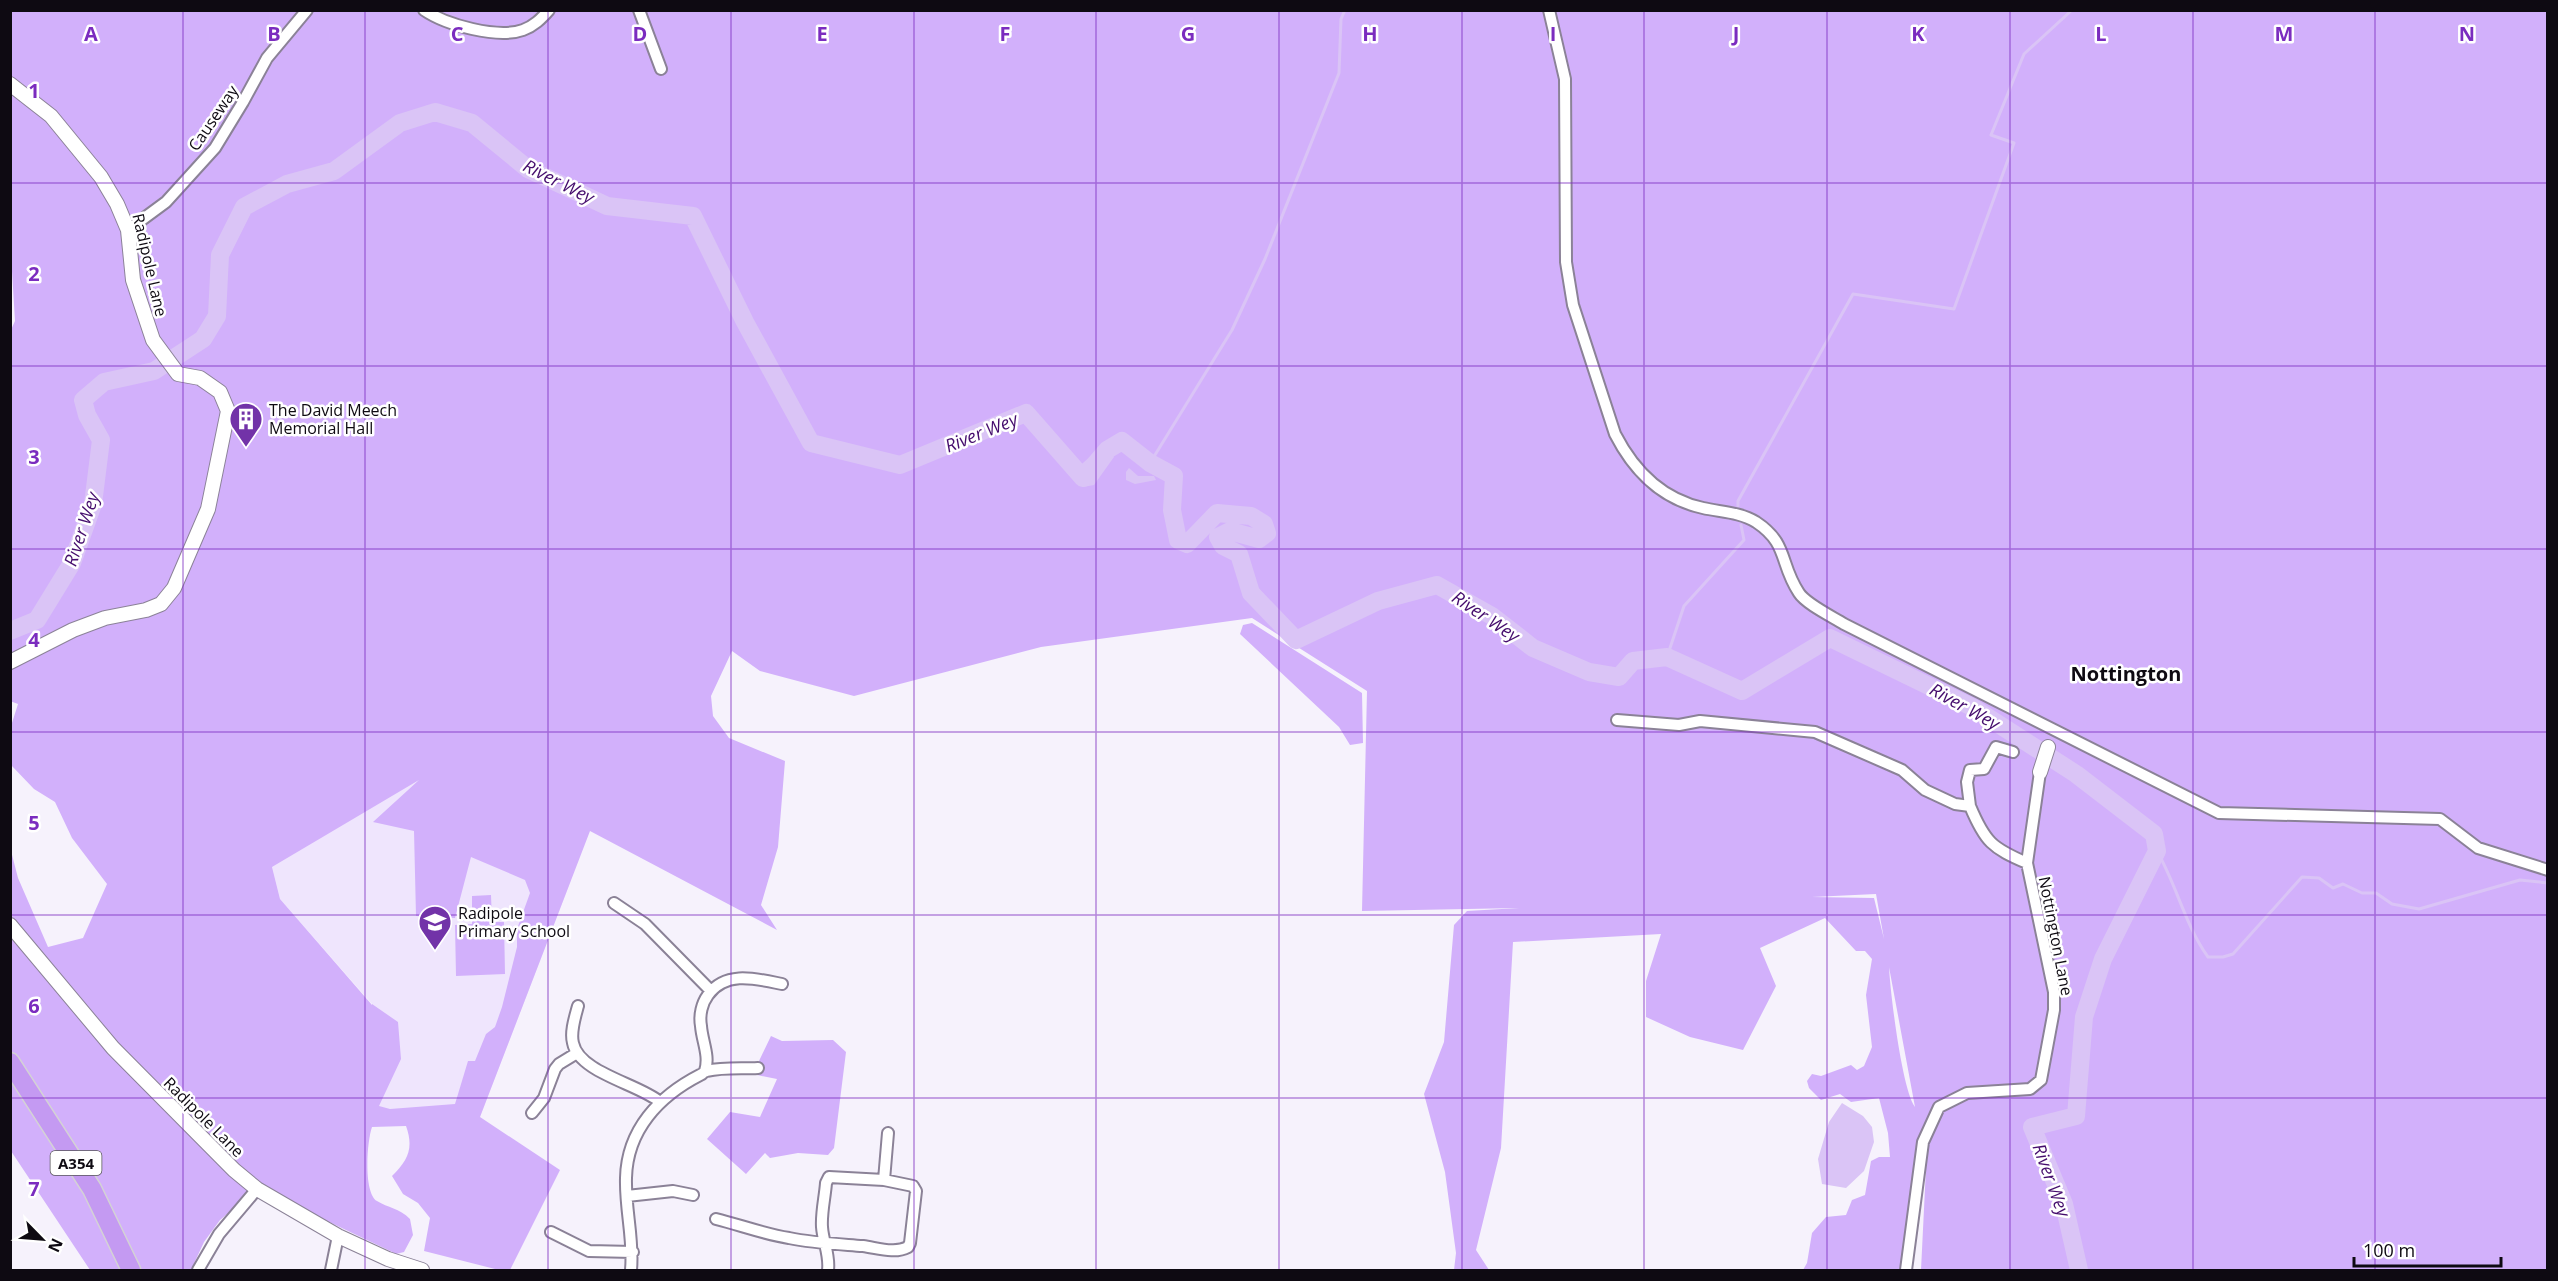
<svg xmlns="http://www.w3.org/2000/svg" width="2558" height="1281" font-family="'Open Sans',sans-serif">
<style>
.built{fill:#efe5fd}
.green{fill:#d2b0fb;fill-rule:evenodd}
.water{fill:#dac4f6}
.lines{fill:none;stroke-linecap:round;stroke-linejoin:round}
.stream{stroke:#dac4f6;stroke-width:3}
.river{stroke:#dac4f6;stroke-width:18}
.minor-casing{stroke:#8b8297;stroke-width:14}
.tertiary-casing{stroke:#8b8297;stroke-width:16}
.trunk-casing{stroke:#d4d3d4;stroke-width:21}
.minor{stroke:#fff;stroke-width:10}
.tertiary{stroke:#fff;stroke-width:14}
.trunk{stroke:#c49af2;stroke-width:18}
.grid{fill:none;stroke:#7b2cbf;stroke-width:1.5;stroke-opacity:0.55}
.labels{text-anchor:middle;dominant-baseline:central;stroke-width:5;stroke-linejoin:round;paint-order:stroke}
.shield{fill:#fff;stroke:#565459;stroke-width:1.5}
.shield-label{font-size:15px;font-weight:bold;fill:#0e0a12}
.street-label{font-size:16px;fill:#0e0a12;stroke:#fff}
.poi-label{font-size:16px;fill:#0e0a12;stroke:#fff;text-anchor:start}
.water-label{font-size:18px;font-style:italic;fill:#450d6d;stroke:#fff}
.quarter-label{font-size:20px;font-weight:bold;fill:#0e0a12;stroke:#fff}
.grid-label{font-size:20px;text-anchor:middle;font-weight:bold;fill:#7b2cbf;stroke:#fff;stroke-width:5;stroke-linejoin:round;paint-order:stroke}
</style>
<rect width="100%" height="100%" fill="#f6f2fc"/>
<!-- built -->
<path class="built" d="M422 777 571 880 480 1117 359 1118 372 1004 280 899 272 867Z"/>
<!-- green -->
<path class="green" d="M11 11H2547V1270H1921L1926 1168 1920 1136 1901 1270H1803L1807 1263 1812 1233 1826 1217 1846 1215 1852 1200 1865 1195 1871 1161 1879 1157H1890L1888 1133 1879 1098 1851 1102 1840 1094 1821 1100 1809 1088 1807 1081 1812 1074 1821 1076 1851 1065 1857 1070 1864 1066 1872 1047 1866 995 1872 959 1865 951H1856L1825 918 1760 948 1776 986 1743 1050 1690 1037 1646 1017V981L1661 934 1513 942 1501 1148 1476 1250 1489 1270H1454L1456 1253 1445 1172 1424 1094 1444 1042 1454 925 1467 911 1519 908 1362 911 1367 691 1252 618 1041 647 854 696 760 671 732 651 711 696 713 716 729 738 785 761 778 847 761 905 777 930 590 831 480 1117 560 1170 510 1270H499L424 1251 430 1218 418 1203 403 1194 392 1176C408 1160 414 1148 406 1126L372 1127C367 1141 363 1192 377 1201 388 1208 399 1208 410 1219L413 1235 404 1252 396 1254 388 1250 285 1201 259 1186 243 1169 257 1189 220 1220 204 1242 191 1270H90L11 1151 10 847 18 878 48 947 83 938 107 884 72 838 55 802 34 789 11 765V726L18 704 10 701V332L15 321 10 238ZM419 780 373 822 414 831 416 916 455 918 471 857 525 880 530 893 517 929V947L502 1007 495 1027 486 1034 475 1061H468L455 1104 390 1109 379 1106 401 1059 398 1022 372 1004V1005L280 899 272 867ZM1876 894 1884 939 1874 898 1812 897ZM1889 966V967L1915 1107C1902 1090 1890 991 1889 966Z
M1252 623 1362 693 1363 743 1350 745 1339 727 1240 634 1243 625Z
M491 895 492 922H504L505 974 456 976 455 925 472 924V896Z
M771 1036 782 1041 833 1040 846 1052 834 1148 828 1155 798 1153 770 1158 765 1153 746 1174 707 1139 730 1112 760 1117 777 1079 757 1075 759 1061Z"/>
<!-- water -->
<path class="water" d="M1102 446 1108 449 1114 457 1094 485 1083 487 1074 471Z
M1129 468 1138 476H1154L1156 480 1135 484 1126 480V472Z
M1842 1103 1863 1116 1872 1127 1874 1142 1864 1171 1846 1188 1822 1184 1818 1159 1829 1122Z"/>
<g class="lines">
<!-- stream -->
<path class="stream" d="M1150 463 1232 330 1265 259 1339 73 1341 19 1345 10
M1738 506V501L1853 294 1954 309 2014 143 1991 135 2024 54 2072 10
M1667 657 1684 606 1744 540 1741 525
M2157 851C2177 886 2185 925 2208 957H2223L2233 954 2302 877 2319 878 2333 888 2343 884 2362 893H2376L2392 904 2419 909 2520 880 2548 883"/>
<!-- river -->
<path class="river" d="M10 631 37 620 72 563 93 504 101 440 87 415 83 400 104 382 154 371 203 339 217 316 220 255 244 207 287 184 334 171 400 123 435 112 472 123 528 169 607 206 693 216 745 322 811 443 900 465 1026 413 1083 478 1107 450 1122 441 1150 463 1174 476 1172 510 1178 540 1187 544 1217 513 1251 516 1264 524 1267 533 1259 539 1230 531 1218 537 1223 546 1239 554 1251 593 1296 640 1378 601 1437 585 1492 616 1533 648 1589 672 1619 677 1633 661 1667 657 1742 691 1830 638 1972 707 2076 774 2154 834 2157 851 2103 959 2084 1017 2076 1116 2032 1127 2064 1204 2079 1270"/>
<!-- minor casing -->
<g class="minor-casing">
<path id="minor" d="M424 10C446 25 498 39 523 30 534 26 541 19 549 10
M639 10 661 69
M1549 10 1565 79 1566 262 1573 305 1615 434C1634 471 1661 499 1703 508 1720 512 1740 512 1756 522 1789 544 1779 563 1799 593 1806 604 1833 617 1844 624L2219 813 2440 819 2478 848 2548 870
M128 230 166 202 215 148 243 102 267 58 307 10
M1617 720 1679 725 1700 721 1815 732 1902 770 1925 790 1955 804 1970 806C1985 842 1992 848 2027 863
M1970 806 1967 782 1970 770 1984 769 1996 747 2013 752
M614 903 645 924 711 991
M578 1006C575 1017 570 1032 573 1043 579 1073 639 1084 660 1102
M705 1071C710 1056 702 1041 701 1026 699 1015 702 1003 708 995 726 970 757 979 782 984
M532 1113 544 1098 555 1069 559 1064 577 1053
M884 1180 888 1133
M627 1196 673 1191 693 1195
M716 1219C740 1225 764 1234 789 1238 813 1243 838 1244 863 1246 878 1248 895 1254 908 1247L910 1243 916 1191 913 1186 884 1180 829 1177 826 1183C825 1197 821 1213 822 1227 823 1242 830 1255 828 1270
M551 1232 589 1251 633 1252
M198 1270 219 1234 257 1189
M331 1270 338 1236
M631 1270C634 1239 625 1210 626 1178 627 1130 659 1096 700 1075 705 1073 702 1072 707 1071 723 1067 742 1069 758 1068
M1906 1270 1923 1142 1939 1107 1967 1093 2030 1089 2041 1080 2054 1010V992L2027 863 2040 772"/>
</g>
<!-- tertiary casing -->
<g class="tertiary-casing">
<path id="tertiary" d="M10 84 51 116 101 177 117 204 128 230 133 280 153 340 178 374 200 378 220 392 228 411 208 509 174 588 161 604 146 610 105 618 73 630 10 662
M2040 772 2048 747
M10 925 113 1048 234 1170 257 1189 338 1236 388 1259 422 1270"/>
</g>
<!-- trunk casing -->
<g class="trunk-casing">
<path id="trunk" d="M10 1062 92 1189 131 1270"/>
</g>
<!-- minor -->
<use href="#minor" class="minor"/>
<!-- tertiary -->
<use href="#tertiary" class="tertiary"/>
<!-- trunk -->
<use href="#trunk" class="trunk"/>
</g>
<!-- grid -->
<path class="grid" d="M183 10V1270M365 10V1270M548 10V1270M731 10V1270M914 10V1270M1096 10V1270M1279 10V1270M1462 10V1270M1644 10V1270M1827 10V1270M2010 10V1270M2193 10V1270M2375 10V1270M10 183H2548M10 366H2548M10 549H2548M10 732H2548M10 915H2548M10 1098H2548"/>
<!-- icons -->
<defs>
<g id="building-pin" transform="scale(1.725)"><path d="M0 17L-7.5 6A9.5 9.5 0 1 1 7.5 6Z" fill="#7233a8" stroke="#fff"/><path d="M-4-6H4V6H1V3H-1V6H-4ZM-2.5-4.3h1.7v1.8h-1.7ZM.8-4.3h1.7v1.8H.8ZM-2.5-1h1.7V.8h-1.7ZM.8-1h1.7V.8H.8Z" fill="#fff"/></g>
<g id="school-pin" transform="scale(1.725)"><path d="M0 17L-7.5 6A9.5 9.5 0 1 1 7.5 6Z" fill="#7233a8" stroke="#fff"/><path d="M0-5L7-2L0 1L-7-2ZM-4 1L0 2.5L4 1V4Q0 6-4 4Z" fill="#fff"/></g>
</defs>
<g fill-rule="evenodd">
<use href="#building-pin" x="246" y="419"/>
<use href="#school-pin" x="435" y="922"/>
</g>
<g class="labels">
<!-- shield labels -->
<rect class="shield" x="50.5" y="1151" width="51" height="24" rx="4.5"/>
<g class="shield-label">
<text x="76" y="1163">A354</text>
</g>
<!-- street labels -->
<g class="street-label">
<text transform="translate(213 118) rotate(-56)">Causeway</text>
<text transform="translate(150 265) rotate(77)">Radipole Lane</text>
<text transform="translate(2056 936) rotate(79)">Nottington Lane</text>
<text transform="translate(204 1117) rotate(45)">Radipole Lane</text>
</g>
<!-- poi labels -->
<g class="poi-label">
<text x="269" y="410">The David Meech<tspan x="269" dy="18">Memorial Hall</tspan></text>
<text x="458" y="913">Radipole<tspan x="458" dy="18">Primary School</tspan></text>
</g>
<!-- water labels -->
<g class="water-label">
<text transform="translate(559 181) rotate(27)">River Wey</text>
<text transform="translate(981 432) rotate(-22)">River Wey</text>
<text transform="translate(81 529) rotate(-72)">River Wey</text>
<text transform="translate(1486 616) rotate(34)">River Wey</text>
<text transform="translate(1965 706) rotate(29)">River Wey</text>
<text transform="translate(2052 1180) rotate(70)">River Wey</text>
</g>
<!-- quarter labels -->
<g class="quarter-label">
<text x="2126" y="673">Nottington</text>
</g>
</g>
<g class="grid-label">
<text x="91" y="41">A</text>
<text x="274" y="41">B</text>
<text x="457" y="41">C</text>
<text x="640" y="41">D</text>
<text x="822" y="41">E</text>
<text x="1005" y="41">F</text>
<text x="1188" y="41">G</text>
<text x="1370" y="41">H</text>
<text x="1553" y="41">I</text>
<text x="1736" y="41">J</text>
<text x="1918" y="41">K</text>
<text x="2101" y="41">L</text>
<text x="2284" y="41">M</text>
<text x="2467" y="41">N</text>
<text x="34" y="98">1</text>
<text x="34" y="281">2</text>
<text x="34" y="464">3</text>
<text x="34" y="647">4</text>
<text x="34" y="830">5</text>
<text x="34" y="1013">6</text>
<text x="34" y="1196">7</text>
</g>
<!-- border -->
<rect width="2558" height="1281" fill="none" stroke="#0e0a12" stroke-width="24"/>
<!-- north arrow -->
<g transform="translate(42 1239) rotate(115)" stroke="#ffffff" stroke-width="4.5" paint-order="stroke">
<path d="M0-4.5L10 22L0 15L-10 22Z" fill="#0e0a12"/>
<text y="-9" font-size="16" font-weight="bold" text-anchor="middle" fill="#0e0a12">N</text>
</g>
<!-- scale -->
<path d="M2354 1257v9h147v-9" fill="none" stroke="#0e0a12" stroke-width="3"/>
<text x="2363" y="1257" font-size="18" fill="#0e0a12" stroke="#ffffff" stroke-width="4.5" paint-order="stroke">100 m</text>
</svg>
